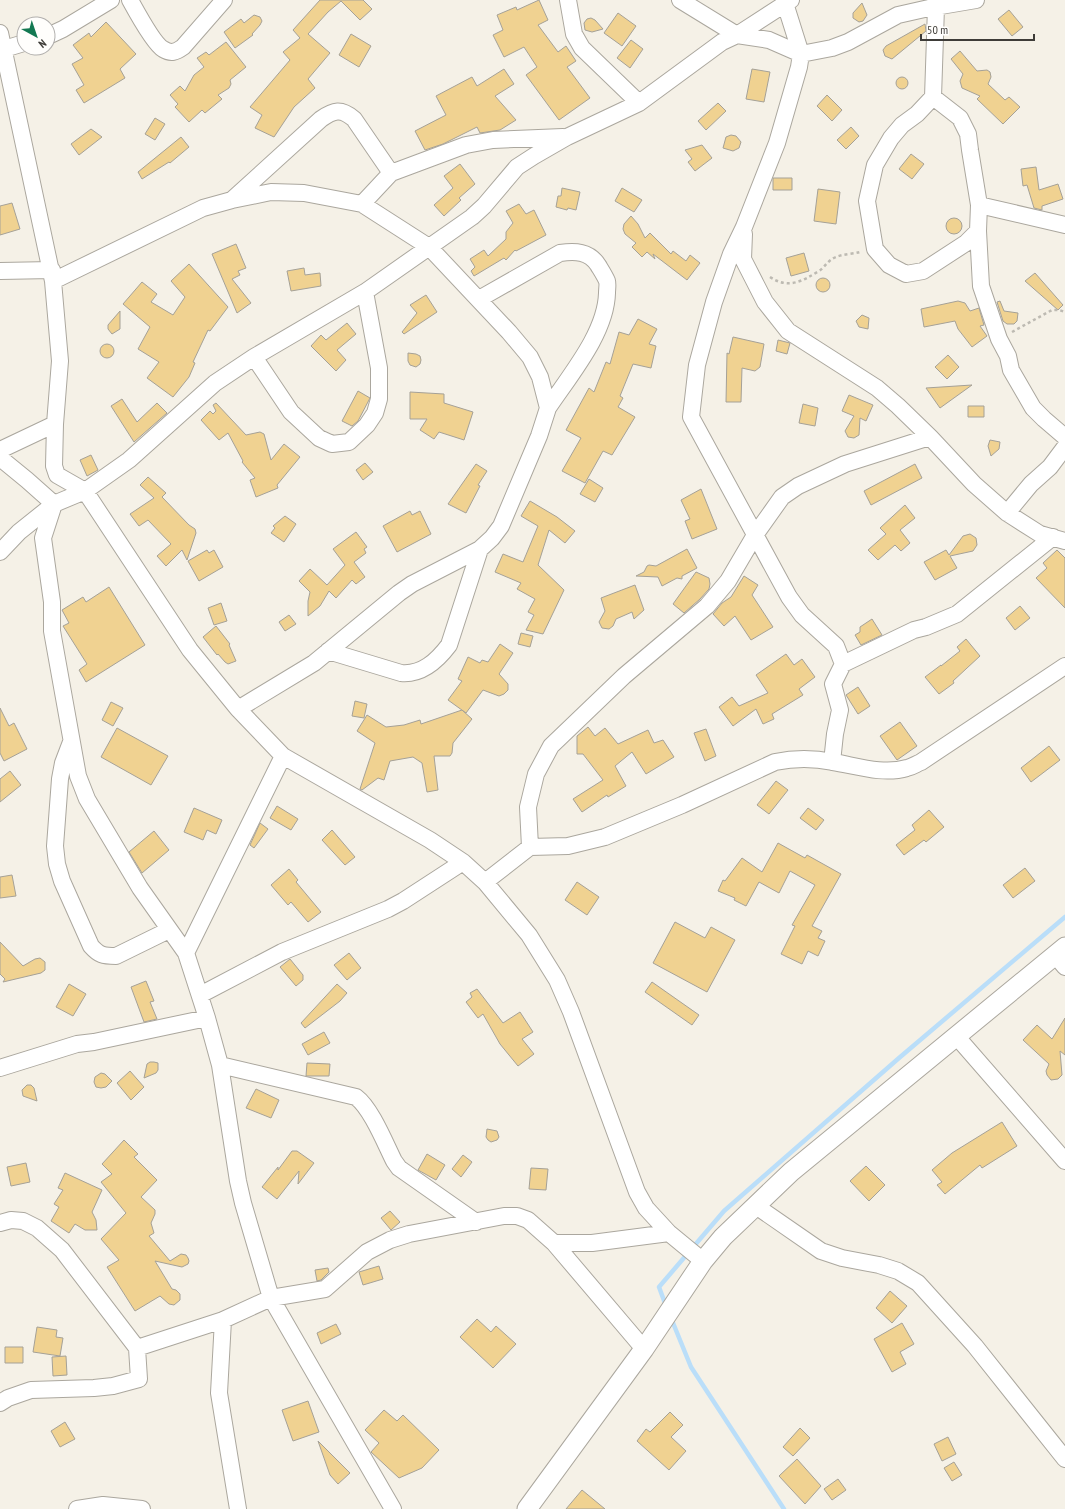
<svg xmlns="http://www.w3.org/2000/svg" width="1065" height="1509" font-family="'PT Sans Narrow',sans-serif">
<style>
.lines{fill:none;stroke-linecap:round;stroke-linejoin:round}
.stream{stroke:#badef9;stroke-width:4.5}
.building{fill:#f0d291;stroke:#a5a197}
.minor-casing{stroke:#aba79e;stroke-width:18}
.tertiary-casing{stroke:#aba79e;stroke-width:21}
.path{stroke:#bdbab2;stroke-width:2.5;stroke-dasharray:3 3;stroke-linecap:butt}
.minor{stroke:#fff;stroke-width:16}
.tertiary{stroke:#fff;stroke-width:19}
</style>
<rect width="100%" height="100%" fill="#f5f1e7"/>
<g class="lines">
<!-- stream -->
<path class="stream" d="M666 1306 659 1287 724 1211 899 1058 1065 917
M671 1318 691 1367 784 1509"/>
</g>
<!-- building -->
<path class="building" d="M320 0H363L372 9 360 20 341 1 328 12 308 34 330 53 308 79 315 88 294 107 274 137 255 128 262 115 250 107 290 60 283 52 300 38 293 30Z
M539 0 548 20 538 25 558 52 566 46 576 61 567 67 590 98 559 120 526 75 537 67 524 47 504 57 493 35 503 30 497 15 516 7 517 10Z
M862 3 867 15 863 21 859 22 853 18V13Z
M1009 10 1023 27 1012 36 998 19Z
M618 13 636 26 622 46 604 33Z
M254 15 260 17 262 21 260 25 252 34 253 35 235 48 224 32 241 19 244 23Z
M591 18 595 20 603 29 592 32 585 30 584 23 587 19Z
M106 22 136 54 120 69 125 78 84 103 76 90 84 85 72 64 83 58 73 45 89 33 91 37Z
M925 24 926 31 892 59 885 56 883 50 886 46Z
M351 34 371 46 359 67 339 55Z
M631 40 643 49 630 68 617 58Z
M226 42 246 67 230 80 231 84 229 88 218 95 222 99 205 113 202 110 189 122 175 107 178 104 170 95 180 86 185 91 194 75 204 67 197 58 206 52 209 55Z
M960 51 977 71 987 70 990 72 991 77 988 84 1005 100 1009 97 1020 107 1003 124 977 99 980 96 962 88 960 81 963 74 951 59Z
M504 69 514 84 495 96 516 120 500 130 480 133 477 127 443 144 425 150 415 131 446 115 436 96 472 77 477 86Z
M752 69 770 72 764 102 746 99Z
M896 83a6 6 0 1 1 12 0a6 6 0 1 1-12 0Z
M827 95 842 110 832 121 817 106Z
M718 103 726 111 706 130 698 121Z
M155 118 165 124 155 140 145 134Z
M851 127 859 136 846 149 837 140Z
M91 129 102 137 79 155 71 144Z
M731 135 736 136 741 142 739 148 733 151 723 148 726 137Z
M181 137 189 147 170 163 169 162 142 179 138 172Z
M702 145 712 158 695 171 688 162 692 159 685 150Z
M911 154 924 164 912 179 899 169Z
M460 164 475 184 459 198 461 200 444 216 434 205 453 188 444 176Z
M1036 167 1039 190 1058 184 1063 199 1042 206V210L1034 208 1027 185 1023 186 1021 169Z
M773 178H792V190H773Z
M562 188 580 192 576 210 568 208 567 210 556 207 558 196H561Z
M622 188 642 200 634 212 615 201Z
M818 189 840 192 836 224 814 221Z
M12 203 20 229 0 235V206Z
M519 204 526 214 534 210 546 235 516 251 515 250 506 260 504 258 474 276 471 271 475 267 470 259 484 250 488 256 506 239V232L513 223 506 211Z
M631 216 638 224 645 238 650 233 671 254 673 251 686 261 690 255 700 263 687 280 653 254 655 259 647 252 642 257 632 247 636 243 625 234 623 229 624 224Z
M946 226a8 8 0 1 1 16 0a8 8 0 1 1-16 0Z
M236 244 246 268 238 271 240 275 232 279 251 303 237 313 212 254Z
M804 253 809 271 791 276 786 258Z
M189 264 228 307 210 331 208 330 193 362 195 363 189 377 173 397 147 378 159 362 138 349 150 327 123 304 142 282 157 294 151 302 173 315 185 297 171 281Z
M304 268 305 275 320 273 321 286 291 291 287 271Z
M1035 273 1063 305 1058 310 1025 281Z
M816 285a7 7 0 1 1 14 0a7 7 0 1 1-14 0Z
M426 295 437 312 404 334 402 332 417 313 410 305Z
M958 301 965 303 970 311 979 308 984 325 980 326 987 336 972 347 958 329 955 321 924 327 921 309Z
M1000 301 1004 311 1018 313 1017 321 1014 324H1007L1003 321 997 302Z
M120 311V329L112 334 108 329V325Z
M862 315 869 318 868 329 859 327 856 321Z
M638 319 657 329 649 344 656 346 651 368 633 364 620 396 623 398 618 407 635 417 612 455 603 451 585 483 562 471 581 438 566 430 589 388 594 392 606 362 610 364 619 332 629 335Z
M347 323 356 334 337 350 346 360 336 371 311 346 321 335 326 340Z
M733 337 764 344 760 367 755 371 742 368 741 402H726L727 353 729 354Z
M778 340 790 343 787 354 776 351Z
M100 351a7 7 0 1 1 14 0a7 7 0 1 1-14 0Z
M408 353 416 354 420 356 421 360 420 364 416 367 410 365 408 361Z
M948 355 959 367 947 379 935 367Z
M972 385 940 408 926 388Z
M358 391 370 398 358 421 352 426 342 421Z
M410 392 444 394V403L473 412 464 440 439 432 434 439 420 430 427 419H410Z
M849 395 873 405 866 421 860 418 859 435 854 438 848 437 845 431 854 416 842 411Z
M122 399 137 422 157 403 167 413 134 442 111 406Z
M216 403 246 435 260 432 264 434 271 460 284 444 300 457 277 485 278 488 256 497 250 480 255 478 242 462 243 461 228 433 219 440 201 420 210 411 213 414 216 411 213 405Z
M803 404 818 408 815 426 799 423Z
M968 406H984V417H968Z
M990 440 1000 442 999 449 991 456 988 446Z
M91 455 98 470 87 476 80 460Z
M365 463 373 472 363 480 356 470Z
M476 464 487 471 478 485 480 486 466 513 448 504Z
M915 464 922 478 871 505 864 491Z
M148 477 166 493 162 497 189 525 195 529 196 533 187 560 182 550 166 566 157 556 171 544 148 520 139 526 130 514 154 498 140 485Z
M589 479 603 488 595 502 580 494Z
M701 489 717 529 692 539 685 521 690 519 681 500Z
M530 501 557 517 575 531 565 543 549 530 538 565 564 590 543 634 526 630 534 615 528 612 535 599 517 589 521 583 495 572 503 554 523 562 538 526 521 516Z
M905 505 915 518 900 530 910 543 901 551 895 545 878 560 868 550 886 534 880 528Z
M410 511 412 515 420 511 431 534 397 552 383 526Z
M285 516 296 524 284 542 271 533 275 528 273 526Z
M356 532 367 547 364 549 366 553 354 562 365 577 356 584 352 580 336 598 329 591 320 606 308 616V601L310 592 299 581 310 569 327 585 345 565 333 549Z
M970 534 976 538 977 545 973 551 950 556 957 568 935 580 924 562 946 550 949 555 963 536Z
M687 549 697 568 682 576V579L677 578 662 586 658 577 636 576 644 572 647 566 649 565 656 566Z
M207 550 209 553 214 550 223 567 199 581 188 561Z
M1057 550 1065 558V608L1036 578 1047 568 1043 563Z
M696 572 709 578 710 584 709 589 700 599 684 613 673 604Z
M744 576 758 585 752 595 773 627 751 640 735 616 724 626 713 614 722 603 731 597Z
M635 585 644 610 634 619 632 612 616 619 613 626 609 629 602 628 599 622 605 611 601 598Z
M109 587 145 645 86 682 79 670 87 664 63 626 69 623 62 610 83 597 86 602Z
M221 603 227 621 214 625 208 608Z
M1020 606 1030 618 1015 630 1006 618Z
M289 615 296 624 285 631 279 622Z
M872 619 882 635 861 645 855 635 860 632V627Z
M216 626 230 644 229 645 236 661 228 664 225 662 218 654 217 655 203 637Z
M521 633 533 636 530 647 518 644Z
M966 639 980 656 953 681 954 683 939 694 925 677 941 665V666L960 651 957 647Z
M500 644 513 653 499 674 508 684V690L504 694 499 696 483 690 466 713 448 700 462 681 458 679 468 657 480 663 482 660 488 662Z
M786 654 794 665 802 659 815 677 799 689 803 695 772 714 774 719 763 724 756 709 733 726 719 707 732 697 739 706 768 693 756 675Z
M858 687 870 706 858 714 846 695Z
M355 701 367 704 364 718 352 716Z
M111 702 123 708 113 726 102 720Z
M0 708 9 726 14 723 27 749 4 761 0 753Z
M462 710 472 719 453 743 452 753 450 756H434L438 790 427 792 422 763 413 757 390 761 384 780 378 778 362 790 360 789 375 743 357 731 367 715 386 727 404 725 420 720 421 724Z
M900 722 917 746 897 760 880 736Z
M588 727 595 736 605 728 618 744 648 730 654 743 663 740 674 757 646 774 632 752 615 766 626 786 608 797 607 795 582 812 573 799 603 780 583 754H577V736Z
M117 728 168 756 151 785 101 757Z
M706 729 716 756 705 761 694 733Z
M1049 746 1060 760 1031 782 1021 768Z
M10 771 21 785 0 802V779Z
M776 781 788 790 769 814 757 805Z
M277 806 298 819 291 830 270 818Z
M194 808 222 820 216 834 207 830 203 840 184 832Z
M808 808 824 820 816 830 800 818Z
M929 810 944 827 926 842 924 840 904 855 896 845 915 830 912 825Z
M260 823 268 829 254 848 250 845Z
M332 830 355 857 345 865 322 840Z
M154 831 169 850 142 873 129 852Z
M778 843 805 858 807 855 841 874 812 926 822 931 818 938 825 941 818 956 808 951 802 964 781 954 795 926 792 925 815 885 790 871 779 893 759 882 746 906 734 900 735 898 718 891 723 880 725 881 742 858 762 872Z
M1025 868 1035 881 1013 898 1003 885Z
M289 869 298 880 296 882 321 912 308 922 291 902 288 905 271 885Z
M12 875 16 896 0 898V877Z
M577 882 599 897 587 915 565 900Z
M675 922 705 938 711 927 735 940 707 992 653 963Z
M0 942 23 966 35 959 40 958 45 962V970L41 973 3 982 5 979 0 974Z
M349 953 361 968 347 980 334 965Z
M290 959 303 975V980L296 986 280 967Z
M146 981 154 1001 150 1002 157 1019 144 1022 131 987Z
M652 982 699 1015 692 1025 645 992Z
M69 984 86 994 73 1016 56 1007Z
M337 984 347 993 340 1001 305 1028 301 1023Z
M477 989 503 1023 520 1012 533 1032 522 1039 534 1054 518 1066 500 1044 483 1014 478 1018 466 1002 472 997 470 993Z
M1065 1018V1055L1060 1051 1062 1075 1058 1079 1051 1080 1047 1075 1046 1071 1049 1064 1023 1040 1037 1025 1052 1039Z
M324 1032 330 1043 308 1055 302 1044Z
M150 1062H154L158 1063V1070L156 1073 144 1078 147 1064Z
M307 1063 330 1064 329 1076H306Z
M130 1071 144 1087 131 1100 117 1083Z
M101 1073 105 1074 112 1081 106 1087 101 1088 96 1087 94 1082 95 1077Z
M27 1085H31L34 1088 37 1101 23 1096 22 1090Z
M256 1089 279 1100 271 1118 246 1108Z
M1002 1122 1017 1146 982 1168 980 1165 945 1194 937 1185 942 1182 932 1170 952 1153Z
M487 1129 497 1131 499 1137 497 1140 491 1142 488 1140 486 1137Z
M124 1140 138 1154 134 1157 157 1180 141 1197 155 1210V1214L151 1223 154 1233 149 1236 170 1261 181 1254 186 1255 188 1258 189 1261 188 1264 182 1267 155 1261 172 1289 176 1290 180 1294V1300L174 1305 169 1304 160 1296 135 1311 107 1267 119 1260 101 1239 126 1213 101 1182 112 1174 102 1164Z
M292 1151H297L314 1163 298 1184 299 1171 277 1199 262 1187 278 1167V1170Z
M427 1154 445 1165 436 1180 418 1170Z
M463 1155 472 1162 461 1177 452 1169Z
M26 1163 30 1182 11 1186 7 1167Z
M866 1166 885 1185 869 1201 850 1181Z
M531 1168 548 1169 546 1190 529 1189Z
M65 1173 102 1190 92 1212 96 1220 97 1230H85L75 1224 69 1233 51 1221 59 1207 54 1204 63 1190 58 1188Z
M390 1211 400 1222 391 1230 381 1218Z
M379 1266 383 1279 363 1285 359 1272Z
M328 1268 329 1272 321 1280 317 1281 315 1270Z
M890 1291 907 1306 892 1323 876 1308Z
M477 1319 491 1332 496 1326 516 1344 493 1368 460 1337Z
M902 1323 914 1344 900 1352 906 1364 892 1372 874 1339Z
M336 1324 341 1334 321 1344 317 1333Z
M37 1327 57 1330 56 1337 63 1338 60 1356 33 1352Z
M5 1347H23V1363H5Z
M66 1356 67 1375 53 1376 52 1357Z
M308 1401 319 1432 293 1441 282 1410Z
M384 1410 397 1421 403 1415 439 1450 422 1468 399 1478 371 1452 379 1443 365 1430Z
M670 1412 683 1425 671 1437 686 1451 669 1470 637 1441 646 1429 650 1432Z
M65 1422 75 1439 60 1447 51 1431Z
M800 1428 810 1438 793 1456 783 1447Z
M948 1437 956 1454 942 1461 934 1444Z
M318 1441 350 1473 338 1484 330 1475Z
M797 1459 821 1486 805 1504 779 1476Z
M954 1462 962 1475 952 1481 944 1468Z
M838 1479 846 1490 832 1500 824 1489Z
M582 1490 605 1509H566Z"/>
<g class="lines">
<!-- minor casing -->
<g class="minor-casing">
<path id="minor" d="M130 0C136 11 154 44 163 49 171 54 176 52 183 47L224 0
M568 0 574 34 582 48 639 103
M680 0 737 35 769 40 801 54 832 48 848 42 898 15 929 8 976 0
M784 0 801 54 799 67 777 143 744 227 731 254 714 302 697 365 691 417 789 597 802 615 836 646 843 664 833 684 840 710 835 734 832 762
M0 33 53 281 60 361 55 424 54 466 57 475 85 491 190 650 238 709 283 756 430 840 463 862 485 882 529 935 557 980 571 1012 637 1192 646 1208 669 1233 703 1261
M48 36 63 29 111 0
M4 49 24 43
M933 97 960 118 968 134 970 150 979 205 978 231 966 243 923 271 906 274 889 265 875 249 867 201 875 165 891 138 902 125 917 114 933 97 936 7
M391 173 466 145 493 140 563 137
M233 199 321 119C334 110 341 108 354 119L391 173 362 204
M979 205 1065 225
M978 231 981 286 999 339 1008 356 1011 370 1033 408 1044 419 1065 437
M744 234 743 259 765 302 788 331 877 388 898 406 930 437 974 484 1007 513 1040 534 1065 541
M0 271 52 270
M53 281 203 208 232 200 271 192 304 193 362 204 429 247 509 332 530 357 540 377 548 408 539 436 501 526 492 538 480 549 412 584 399 593 314 663 238 709
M479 299 560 253C575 251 589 251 598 265 601 270 605 276 607 281 608 284 607 289 607 293 606 333 570 375 548 408
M254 357 291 412 319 438 332 444 349 442 367 425 375 413 379 399V368L365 292
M0 450 55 424
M0 458 27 480 54 504 43 538 52 602V631L78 776 87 799 140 888 186 953
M1007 513 1031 484 1050 467 1065 447
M0 552 19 532 54 504 85 491 129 460 215 383 254 357 365 292 472 217 484 206 517 167 534 156 567 137 639 103 722 42 737 35 791 0
M328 651 401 673C422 675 437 661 449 645L480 549
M843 664 914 630 926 627 957 614 1053 537
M71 742 63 763 60 779 55 846 57 864 62 881 91 946C99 955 103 956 116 956L169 930
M530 847 528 807 536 774 551 746 624 676 707 606 728 581 755 535 782 497 798 486 845 464 930 437
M485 882 530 847 568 846 605 837 682 805 775 762C794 758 814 758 833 762 857 766 883 775 907 768 912 767 916 764 921 762L1065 666
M1055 955 1065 967
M200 995 282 952 388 909 403 901 463 862
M957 1037 1065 1161
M220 1065 356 1097C371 1108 385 1143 394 1161L399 1168 476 1222
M0 1068 77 1044 94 1042 207 1018
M756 1206 821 1251 842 1258 879 1265 898 1271 918 1283 975 1346 1065 1459
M0 1223 11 1220 23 1221 37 1228 62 1250 137 1348
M554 1243 644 1349
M0 1403 8 1398 31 1390 94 1388 113 1386 139 1379 137 1348 223 1320
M77 1509 103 1505 142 1509
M238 1509 219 1393 223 1320 271 1298 243 1203 238 1181 220 1065 207 1018 186 953 283 756
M393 1509 271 1298 325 1289 367 1252 390 1240 409 1234 504 1216H517L528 1220 554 1243H592L669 1233"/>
</g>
<!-- tertiary casing -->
<g class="tertiary-casing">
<path id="tertiary" d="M527 1509 644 1349 703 1261 723 1237 791 1172 1065 947"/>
</g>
<!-- path -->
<path class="path" d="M770 277C788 289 801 282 819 271 825 267 828 260 836 257 843 254 853 254 860 252
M1012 332 1052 310H1059L1065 312"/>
<!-- minor -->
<use href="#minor" class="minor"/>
<!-- tertiary -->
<use href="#tertiary" class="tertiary"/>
</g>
<!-- north arrow -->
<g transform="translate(36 36) rotate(140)"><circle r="19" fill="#fffefc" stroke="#b2b0ae"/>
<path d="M0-3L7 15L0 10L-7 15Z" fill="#137851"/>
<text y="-6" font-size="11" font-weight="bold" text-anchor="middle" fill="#3e3c38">N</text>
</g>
<!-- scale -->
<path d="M921 34v6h113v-6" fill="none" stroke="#3e3c38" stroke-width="2"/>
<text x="927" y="34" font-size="12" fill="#3e3c38" stroke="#fffefc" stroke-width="3" paint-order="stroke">50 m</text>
</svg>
